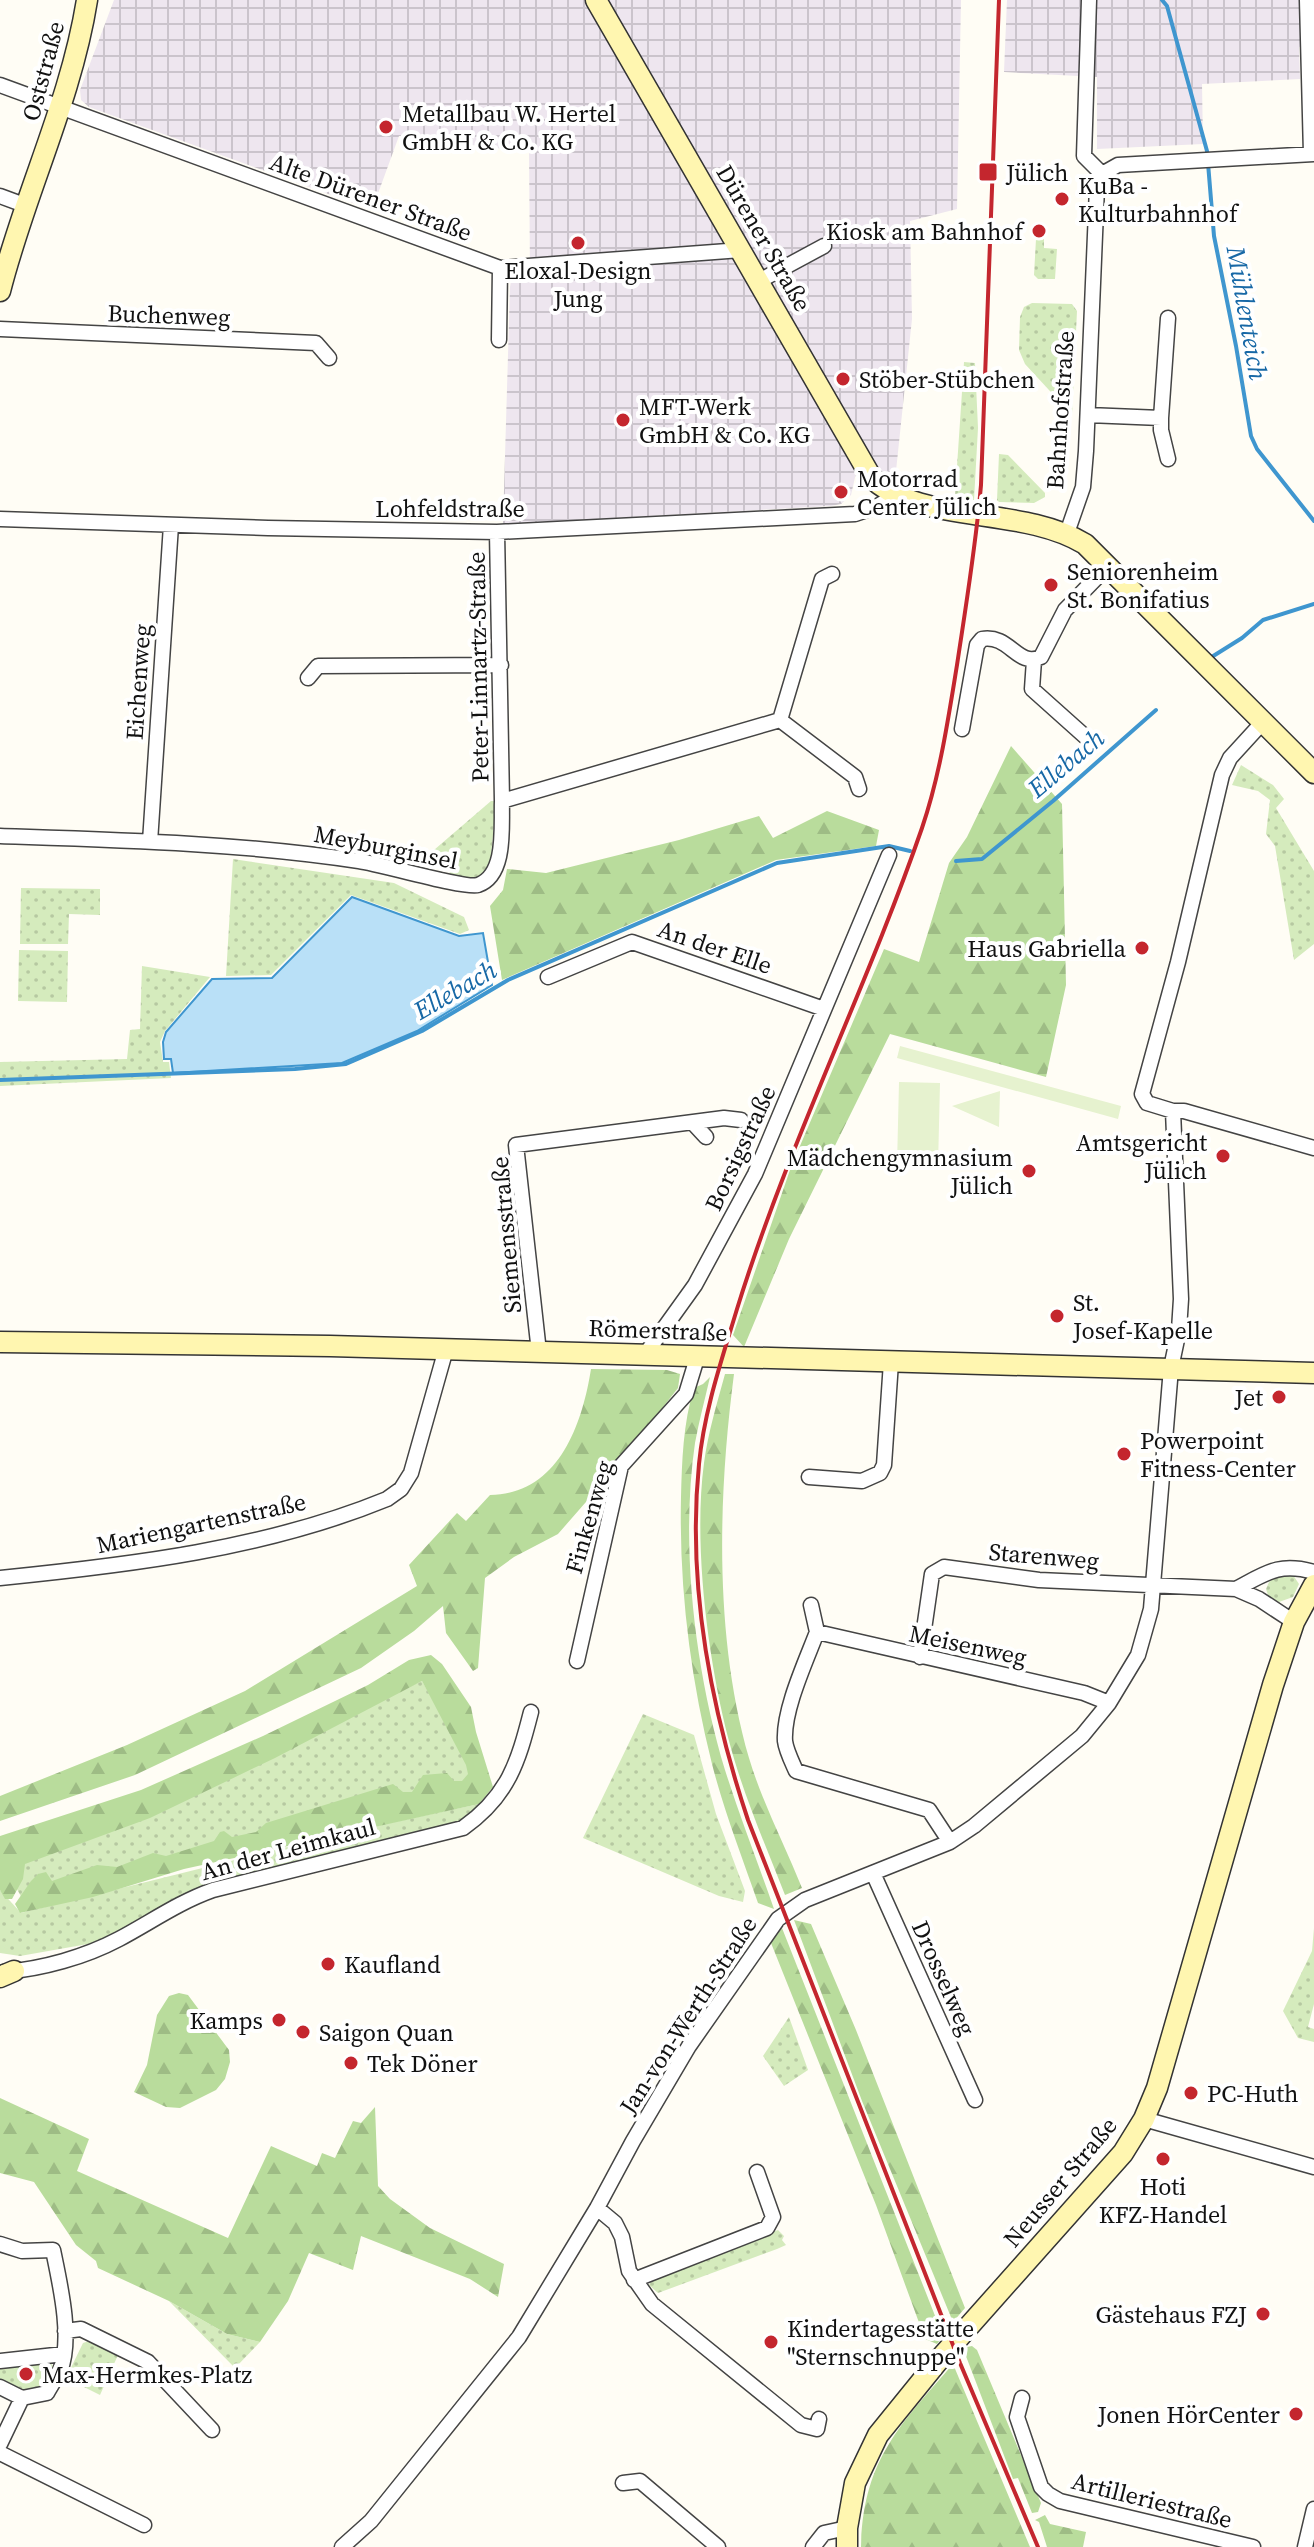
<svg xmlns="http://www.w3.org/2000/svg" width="1314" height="2547" font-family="'Source Serif 4',serif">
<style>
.industrial{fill:url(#industrial-grid)}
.grass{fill:url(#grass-dots)}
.forest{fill:url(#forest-firs)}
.pitch{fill:#e6f2cf}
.water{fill:#b9e0f7;stroke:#3f96cf;stroke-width:2}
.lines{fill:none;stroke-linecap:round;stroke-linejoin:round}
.stream{stroke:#3f96cf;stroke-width:4}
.street-casing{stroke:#444;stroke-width:17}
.secondary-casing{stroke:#333;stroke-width:23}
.street{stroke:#fff;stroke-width:14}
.secondary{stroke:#fff6b0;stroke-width:20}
.rail{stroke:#c4262e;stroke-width:4}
.poi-dot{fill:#c4262e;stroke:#fff;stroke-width:3}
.labels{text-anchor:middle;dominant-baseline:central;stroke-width:8;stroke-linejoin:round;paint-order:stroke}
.street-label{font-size:24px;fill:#111;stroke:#fff}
.poi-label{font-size:24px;fill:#111;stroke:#fff;text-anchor:start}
.water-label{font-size:26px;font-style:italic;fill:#1768a6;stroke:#fff}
</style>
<defs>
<pattern id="industrial-grid" width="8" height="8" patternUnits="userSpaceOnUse" patternTransform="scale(2)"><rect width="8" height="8" fill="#eee6ef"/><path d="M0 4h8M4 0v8" fill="none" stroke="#cbc4cc"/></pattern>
<pattern id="grass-dots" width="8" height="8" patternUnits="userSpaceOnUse" patternTransform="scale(2)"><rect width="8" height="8" fill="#d5ebbd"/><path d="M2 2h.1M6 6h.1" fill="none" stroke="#b6c8a1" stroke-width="1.8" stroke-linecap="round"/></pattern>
<pattern id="forest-firs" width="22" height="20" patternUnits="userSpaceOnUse" patternTransform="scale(2)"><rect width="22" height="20" fill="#b9dc9c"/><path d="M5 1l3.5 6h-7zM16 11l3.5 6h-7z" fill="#9ebc85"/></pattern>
</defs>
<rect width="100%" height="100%" fill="#fffdf5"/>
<!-- industrial -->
<path class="industrial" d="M114 0H585L856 473 851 495 841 504 831 506 503 524 510 287 511 281 530 275 529 152 399 136 372 210 89 107 81 100 80 90Z
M606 0H961L957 209 910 221 912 319 896 471 890 475 878 473 858 441Z
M1007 0H1312L1313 46 1299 47 1300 79 1202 84 1203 144 1097 149V77L1004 72Z"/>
<!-- grass -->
<path class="grass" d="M1036 239H1044V248L1057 249 1055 279H1038L1034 275Z
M1032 303 1072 304 1077 311 1072 415 1025 364 1019 350 1020 317 1024 307Z
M964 362 975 363 978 428 974 500 955 496Z
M999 454 1008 455 1045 493V497L1034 503 999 502 997 500Z
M1241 765 1273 785 1284 799 1276 808 1314 871V944L1294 960 1275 846 1266 834 1270 800 1258 791 1232 785Z
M491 801H496L490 868 478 882 453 880 449 871 427 856Z
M233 859 394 883 464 917 469 930 460 934 351 895 271 975 226 976Z
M21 888 100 889V915L69 914 68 944H20Z
M19 950 68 951 67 1002 18 1001Z
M142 966 210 977 165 1031 160 1042 163 1062H169L171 1078 0 1086V1062L127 1059 130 1030 140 1029Z
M1279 1574 1293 1575 1299 1584 1293 1597 1279 1602 1269 1598 1266 1589 1269 1582Z
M422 1681 479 1781 24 1902 7 1871Z
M643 1714 694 1735 716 1814 745 1891 743 1902 719 1896 583 1838Z
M479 1804 463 1821 194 1891 105 1941 20 1956 0 1953V1890L21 1913 352 1831Z
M1314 1928V2004L1308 2027 1314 2029V2042L1298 2038 1283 2011 1312 1951Z
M789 2017 808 2070 784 2086 763 2056Z
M778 2230 784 2236 782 2240 786 2245 777 2249 658 2293 649 2285 652 2279Z
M169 2301 227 2334 260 2342 235 2368Z
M89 2341 118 2355 100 2395 66 2378 83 2343Z
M48 2359 55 2369 47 2385 24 2392 0 2379V2364Z"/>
<!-- forest -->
<path class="forest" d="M1011 746 1062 804 1066 985 1046 1077 890 1034 789 1239 744 1347 733 1335 791 1167 884 949 919 962 949 863 967 837Z
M827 811 879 830 876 846 776 860 502 980 490 906 503 890 507 869 546 873 679 840 759 816 773 838Z
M591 1369 667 1370 680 1374 678 1388 613 1471 558 1534 514 1557 485 1578 478 1668 473 1671 446 1633 443 1606 414 1631 361 1668 135 1775 0 1821V1796L127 1745 245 1691 417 1586 409 1565 457 1513 466 1521 490 1495C558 1494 582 1426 591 1369Z
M725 1374H734C718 1497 714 1637 749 1758 762 1802 785 1845 802 1888L785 1895C765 1844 743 1794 729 1741 708 1661 693 1545 704 1463 708 1433 717 1403 725 1374Z
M710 1377C705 1399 699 1421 695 1443 680 1546 695 1671 725 1770 740 1817 758 1863 774 1909L758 1903C742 1857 724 1811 712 1764 690 1676 679 1587 681 1497 682 1461 683 1423 694 1388L703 1384Z
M431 1655 442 1664 471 1707 476 1732 493 1787 479 1804 184 1869 93 1897 20 1913 15 1904 31 1881 38 1874 46 1872 52 1881 97 1865 117 1867 153 1853 166 1856 214 1841 220 1832 224 1831 232 1837 256 1832 266 1823 393 1784 403 1792H412L423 1775 447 1773 454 1781H462L468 1774 466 1765 422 1681 275 1758 150 1818 25 1864 23 1879 12 1899H5L0 1890V1836L141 1790 263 1736 368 1685 409 1660Z
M794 1920 811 1924 856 2030 965 2308 953 2322 862 2101Z
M782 1928 943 2336 937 2344 925 2339 876 2205 771 1943Z
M179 1993 188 1995 229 2050 230 2062 225 2079 216 2090 180 2108 166 2107 134 2092 147 2065 157 2015 169 1996Z
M0 2098 89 2139 77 2171 228 2238 271 2146 317 2166 322 2153 335 2158 353 2121 361 2123 375 2107 378 2186 390 2199 430 2228 504 2264 498 2297 470 2279 361 2236 353 2270 309 2253 288 2301 260 2342 227 2334 169 2301 98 2268 96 2261 76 2245 34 2182 0 2173Z
M972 2346 977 2350 1041 2503 1038 2512 1032 2513 1018 2478 1013 2479 964 2351 967 2347Z
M953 2364 1030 2547H861C863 2460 900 2425 953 2364Z
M1045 2515 1050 2524 1086 2532 1083 2547H1047L1039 2522 1035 2520Z"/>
<!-- pitch -->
<path class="pitch" d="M900 1046 1121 1106 1118 1119 897 1058Z
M899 1082 940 1083 938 1166 897 1165Z
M1000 1091 999 1127 952 1106Z"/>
<!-- water -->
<path class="water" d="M352 897 459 936 483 933 492 985 417 1031 342 1063 173 1073 171 1059H164L163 1042 166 1032 212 979 272 978Z"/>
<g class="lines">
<!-- stream -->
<path class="stream" d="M1162 0 1167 6 1207 151 1214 236 1236 346 1251 436 1257 449 1314 521
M1210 658 1242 638 1263 620 1314 604
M956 861 982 859 1053 801 1156 710
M0 1080 295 1069 346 1064 422 1031 508 980 777 863 889 846 910 851"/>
<!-- street casing -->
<g class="street-casing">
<path id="street" d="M1089 0 1084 156 1102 174
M1307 0 1311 154
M0 85 500 268 741 250
M1102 174 1118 165 1314 154
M0 196 27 206
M759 281 824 246
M0 329 316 343 329 358
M499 340 500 268
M1088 415 1161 418V430L1168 459
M1161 418 1168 318
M0 519 268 528 497 532 855 514 876 507 896 495
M497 532 502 801
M1067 533 1083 487 1086 451 1097 187 1102 174
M1034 660 1032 689 1089 740
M308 678 318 666 501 665
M780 720 822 579 832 574
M780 720 855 777 859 789
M962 729 977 645 982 639C1010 634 1017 668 1041 657L1065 610 1107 567
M0 836C120 840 240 843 359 861 381 864 465 889 478 885 507 875 501 825 502 801L780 720
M150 842 171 525
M548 977 632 942 824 1009
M1173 1111H1184L1314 1148
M693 1123 706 1137
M539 1352 516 1145 724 1118 741 1120
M644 1356 695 1285 755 1174 889 855
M809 1477 862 1481 880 1473 884 1465 891 1362
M0 1578C130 1565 265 1549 387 1499L401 1489 411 1473 446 1349
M1236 1589C1266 1573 1279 1562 1314 1572
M811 1605 817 1632 1084 1693 1109 1703
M817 1632C806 1661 783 1710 785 1741 786 1750 792 1762 796 1771L929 1810 950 1842
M920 1657 932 1574 944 1567 1039 1580 1236 1589 1259 1599 1294 1622
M577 1661 621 1466 686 1394 697 1358
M873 1873 975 2100
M4 1972C42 1969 85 1957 119 1939 151 1922 179 1902 213 1890L463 1828C508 1796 518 1763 531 1712
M1144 2119 1314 2167
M597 2208 615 2223 622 2237 629 2271 652 2304 801 2425 817 2429 819 2419
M0 2244 22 2251 53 2250C60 2284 73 2339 60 2371 56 2378 51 2386 47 2393L22 2398 0 2387
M634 2280 767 2228 773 2217 757 2172
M65 2331 81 2329 148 2362 212 2430
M0 2361 64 2354
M1022 2398 1017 2417 1041 2487 1048 2494 1060 2501 1253 2547
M0 2444 22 2398
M0 2453 144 2525
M623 2483 640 2481 718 2547
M342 2547 371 2521 519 2337 597 2208 633 2141 689 2046 778 1919 805 1900 950 1842 974 1826 1082 1736 1109 1703 1138 1655 1151 1609 1171 1368 1179 1330 1181 1299 1173 1111 1147 1103 1142 1094 1178 962 1222 775 1230 758 1262 723
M813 2547 824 2533 847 2528
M1305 2547 1314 2509"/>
</g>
<!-- secondary casing -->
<g class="secondary-casing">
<path id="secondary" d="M596 0 871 477C919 525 1021 505 1085 544L1314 773
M0 291C25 192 71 101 87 0
M0 1342 330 1346 1314 1373
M0 1977 14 1971
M847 2547V2528L855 2483 878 2435 938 2361 1123 2153 1144 2119 1157 2088 1273 1685 1294 1622 1314 1585"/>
</g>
<!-- street -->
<use href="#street" class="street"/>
<!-- secondary -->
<use href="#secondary" class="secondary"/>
<!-- rail -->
<path class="rail" d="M999 0 981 485C976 545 966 605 957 665 948 720 940 775 922 828 866 990 788 1144 737 1309 722 1359 704 1411 699 1464 687 1584 710 1706 748 1820L960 2363 1038 2547"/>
</g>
<!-- markers -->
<g class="poi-dot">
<circle cx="386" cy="127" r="8"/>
<rect x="978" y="162" width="20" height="20" rx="4"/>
<circle cx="1062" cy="199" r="8"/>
<circle cx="1039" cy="231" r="8"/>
<circle cx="578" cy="243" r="8"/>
<circle cx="843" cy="379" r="8"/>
<circle cx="623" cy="420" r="8"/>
<circle cx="841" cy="492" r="8"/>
<circle cx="1051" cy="585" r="8"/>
<circle cx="1142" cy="948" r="8"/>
<circle cx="1223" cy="1156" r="8"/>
<circle cx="1029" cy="1171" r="8"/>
<circle cx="1057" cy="1316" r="8"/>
<circle cx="1279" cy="1397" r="8"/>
<circle cx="1124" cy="1454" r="8"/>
<circle cx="328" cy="1964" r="8"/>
<circle cx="279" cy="2020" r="8"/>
<circle cx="303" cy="2032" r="8"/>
<circle cx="351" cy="2063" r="8"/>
<circle cx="1191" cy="2093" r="8"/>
<circle cx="1163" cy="2159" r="8"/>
<circle cx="1263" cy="2314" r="8"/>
<circle cx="771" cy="2342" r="8"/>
<circle cx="26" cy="2374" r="8"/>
<circle cx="1296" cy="2414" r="8"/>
</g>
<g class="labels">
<!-- street labels -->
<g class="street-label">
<text transform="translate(43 71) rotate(-75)">Oststraße</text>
<text transform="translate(371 197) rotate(20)">Alte Dürener Straße</text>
<text transform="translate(764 238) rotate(60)">Dürener Straße</text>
<text transform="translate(169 315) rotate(2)">Buchenweg</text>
<text transform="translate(1060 410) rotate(-86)">Bahnhofstraße</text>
<text x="450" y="508">Lohfeldstraße</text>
<text transform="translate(478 667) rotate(-91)">Peter-Linnartz-Straße</text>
<text transform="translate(138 682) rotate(-86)">Eichenweg</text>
<text transform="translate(386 847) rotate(11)">Meyburginsel</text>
<text transform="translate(715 947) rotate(19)">An der Elle</text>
<text transform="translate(740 1148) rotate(-65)">Borsigstraße</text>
<text transform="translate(506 1235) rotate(-95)">Siemensstraße</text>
<text transform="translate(658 1330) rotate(2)">Römerstraße</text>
<text transform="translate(589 1517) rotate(-74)">Finkenweg</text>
<text transform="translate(201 1523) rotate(-12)">Mariengartenstraße</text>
<text transform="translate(1044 1556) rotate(5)">Starenweg</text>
<text transform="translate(968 1645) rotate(12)">Meisenweg</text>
<text transform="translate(288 1849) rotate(-15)">An der Leimkaul</text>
<text transform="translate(944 1978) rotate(66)">Drosselweg</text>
<text transform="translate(688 2015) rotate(-57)">Jan-von-Werth-Straße</text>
<text transform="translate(1060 2182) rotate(-50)">Neusser Straße</text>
<text transform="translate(1152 2500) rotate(14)">Artilleriestraße</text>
</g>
<!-- poi labels -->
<g class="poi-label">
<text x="402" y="113">Metallbau W. Hertel<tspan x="402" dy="28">GmbH &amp; Co. KG</tspan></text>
<text x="1006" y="172">Jülich</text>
<text x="1078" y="185">KuBa -<tspan x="1078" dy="28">Kulturbahnhof</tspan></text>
<text x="1023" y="231" text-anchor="end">Kiosk am Bahnhof</text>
<text x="578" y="270" text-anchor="middle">Eloxal-Design<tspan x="578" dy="28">Jung</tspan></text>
<text x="859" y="379">Stöber-Stübchen</text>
<text x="639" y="406">MFT-Werk<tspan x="639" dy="28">GmbH &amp; Co. KG</tspan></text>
<text x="857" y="478">Motorrad<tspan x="857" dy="28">Center Jülich</tspan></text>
<text x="1067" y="571">Seniorenheim<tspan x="1067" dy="28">St. Bonifatius</tspan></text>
<text x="1126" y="948" text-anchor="end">Haus Gabriella</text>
<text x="1207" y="1142" text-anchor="end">Amtsgericht<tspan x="1207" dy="28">Jülich</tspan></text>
<text x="1013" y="1157" text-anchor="end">Mädchengymnasium<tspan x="1013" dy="28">Jülich</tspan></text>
<text x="1073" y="1302">St.<tspan x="1073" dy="28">Josef-Kapelle</tspan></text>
<text x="1263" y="1397" text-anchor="end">Jet</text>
<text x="1140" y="1440">Powerpoint<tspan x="1140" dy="28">Fitness-Center</tspan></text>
<text x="344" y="1964">Kaufland</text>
<text x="263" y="2020" text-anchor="end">Kamps</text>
<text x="319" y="2032">Saigon Quan</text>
<text x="367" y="2063">Tek Döner</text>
<text x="1207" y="2093">PC-Huth</text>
<text x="1163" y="2186" text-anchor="middle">Hoti<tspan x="1163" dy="28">KFZ-Handel</tspan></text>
<text x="1247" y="2314" text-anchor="end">Gästehaus FZJ</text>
<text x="787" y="2328">Kindertagesstätte<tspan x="787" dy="28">"Sternschnuppe"</tspan></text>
<text x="42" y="2374">Max-Hermkes-Platz</text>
<text x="1280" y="2414" text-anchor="end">Jonen HörCenter</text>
</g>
<!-- water labels -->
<g class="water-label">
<text transform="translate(1247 313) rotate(80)">Mühlenteich</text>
<text transform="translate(1066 763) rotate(-40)">Ellebach</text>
<text transform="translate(455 990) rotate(-30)">Ellebach</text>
</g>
</g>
</svg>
